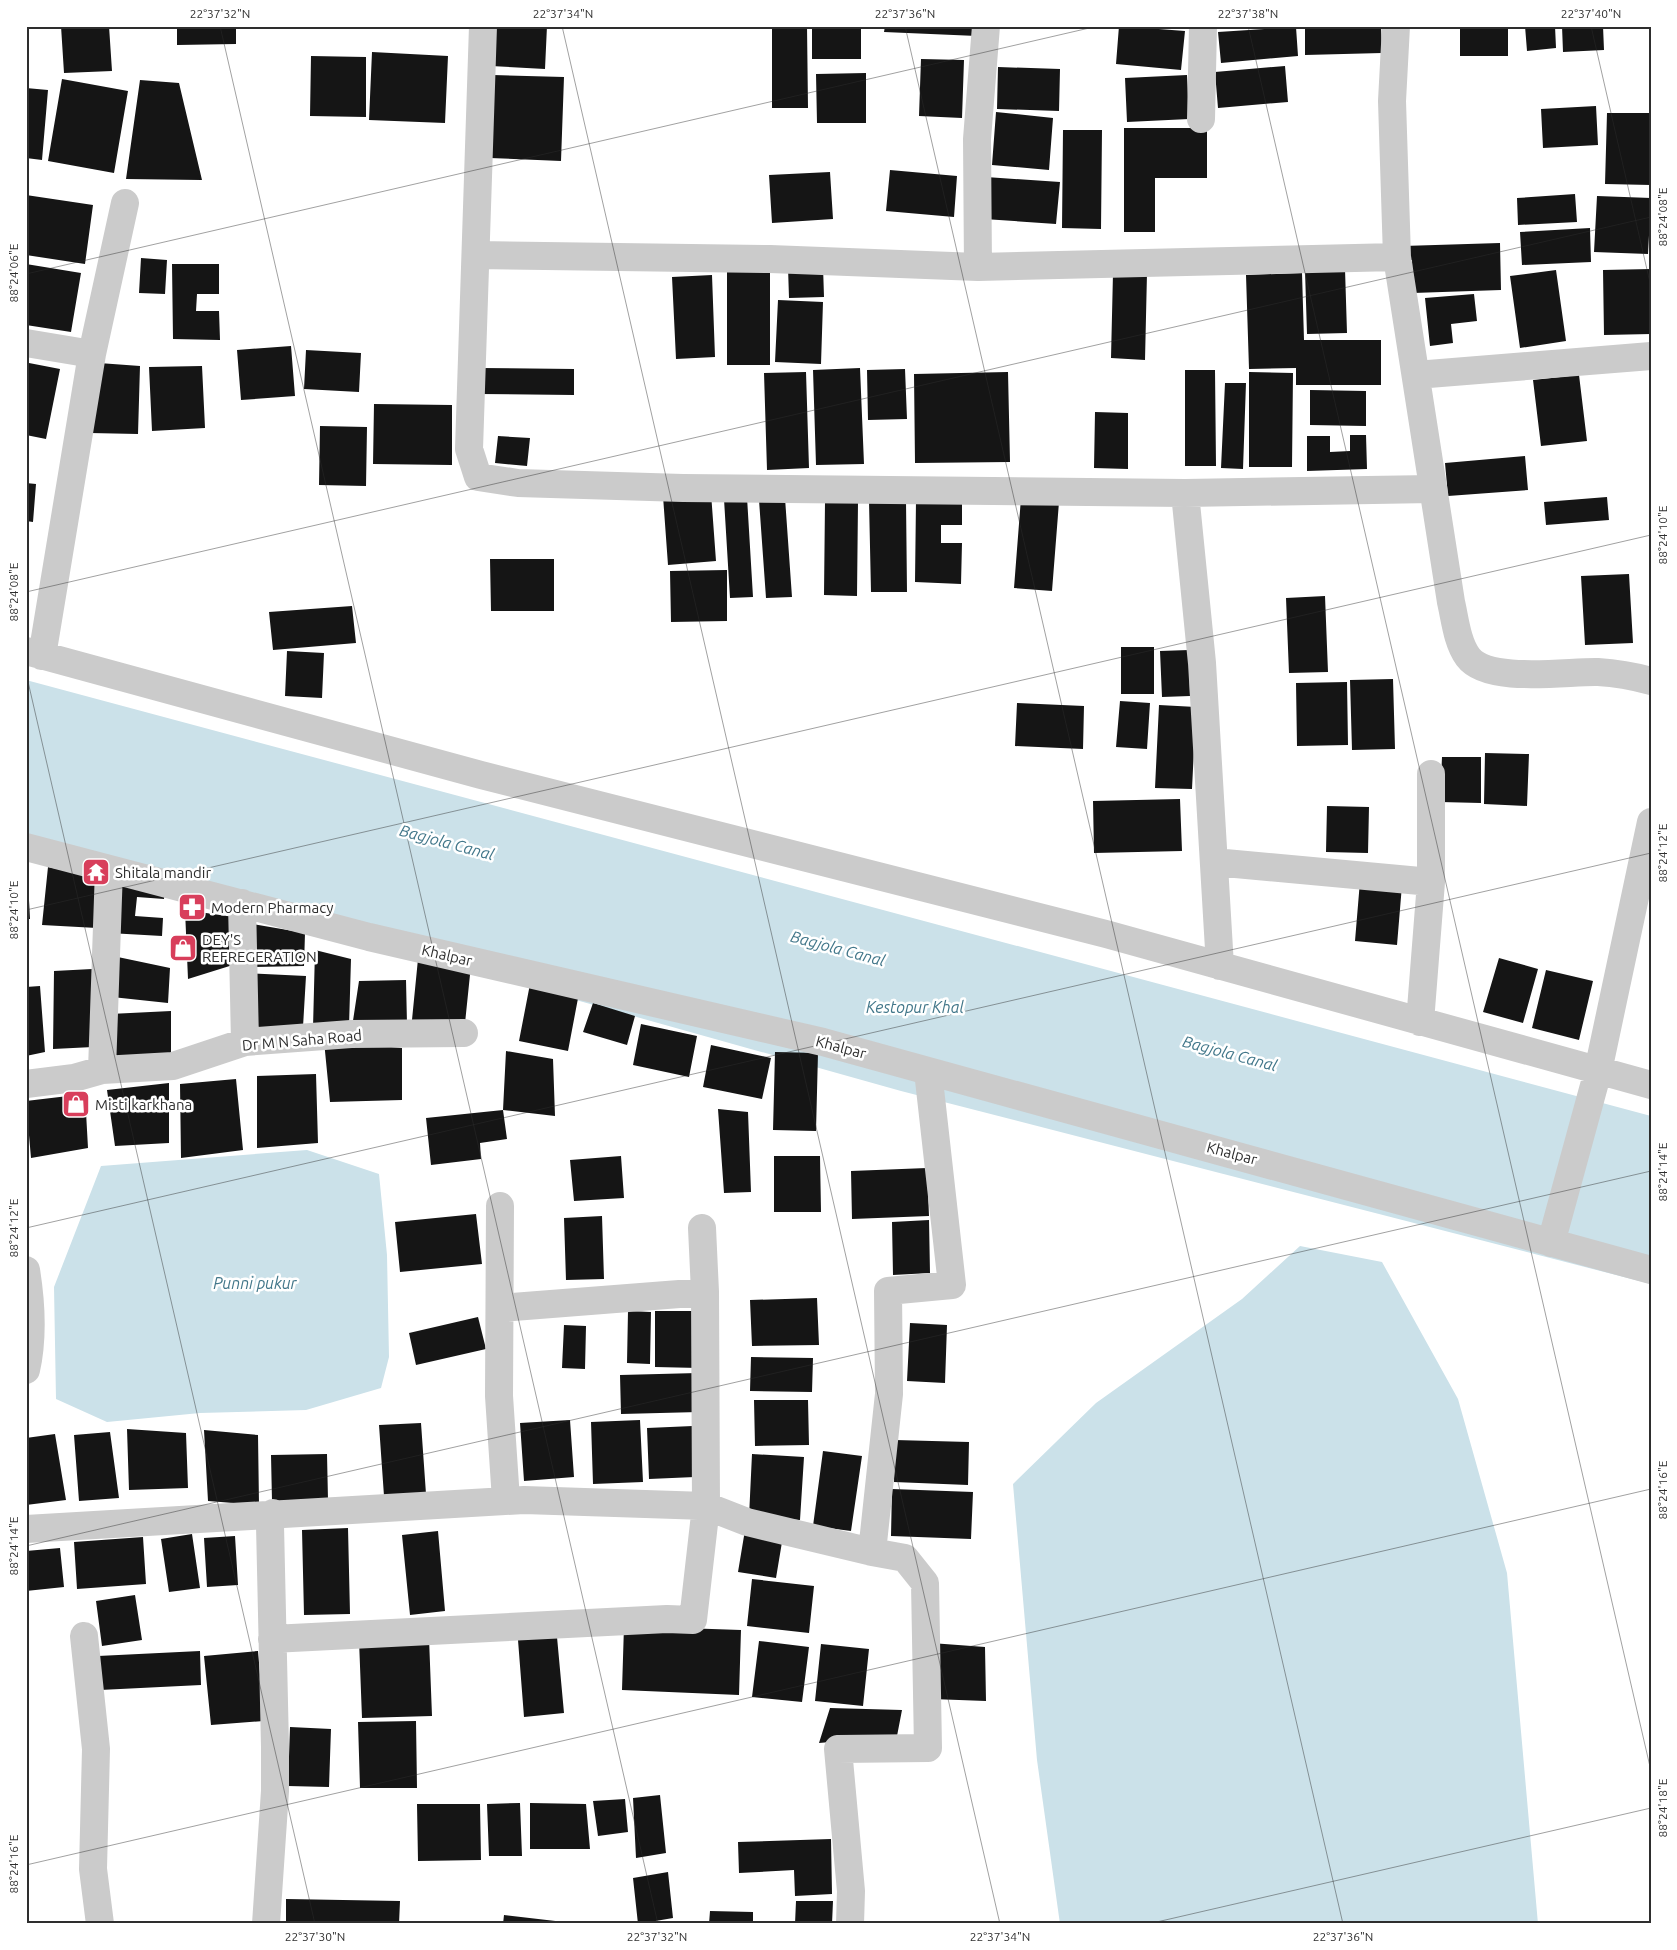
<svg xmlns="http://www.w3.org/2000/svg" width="1677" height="1950" font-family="Ubuntu,sans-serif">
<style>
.water{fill:#cbe1e9}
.building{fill:#151515}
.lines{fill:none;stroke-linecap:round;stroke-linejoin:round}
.minor{stroke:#cbcbcb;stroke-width:28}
.ticks{fill:none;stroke:#2e2e2e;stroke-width:1;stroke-opacity:0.45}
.labels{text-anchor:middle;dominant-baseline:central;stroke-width:5;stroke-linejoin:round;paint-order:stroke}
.poi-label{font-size:15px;fill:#2e2e2e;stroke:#fff;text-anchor:start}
.street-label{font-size:15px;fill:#2e2e2e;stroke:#fff}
.water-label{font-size:16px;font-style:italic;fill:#42778a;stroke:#fff}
.neatline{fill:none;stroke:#2e2e2e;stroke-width:2}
.ticks-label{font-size:12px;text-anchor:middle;fill:#2e2e2e}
</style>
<rect width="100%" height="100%" fill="#fff"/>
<!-- water -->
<path class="water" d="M26 680 1651 1116V1284L901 1091 26 846Z
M307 1150 379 1174 387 1255 389 1357 381 1388 306 1410 200 1413 107 1422 56 1399 54 1287 101 1166Z
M1300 1246 1382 1262 1458 1399 1507 1573 1538 1924H1060L1037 1760 1013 1484 1096 1403 1242 1299Z"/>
<!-- building -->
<path class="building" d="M61 26H109L112 71 64 73Z
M177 26H236V44L177 45Z
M493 26H547L545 69 491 66Z
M772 26H807L808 108H772Z
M812 26H861V59H812Z
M885 26H977V36L884 32Z
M1119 26 1185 31 1181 70 1116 64Z
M1305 26H1381L1382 53 1305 55Z
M1460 26H1508V56H1460Z
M1525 26H1555L1556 48 1527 51Z
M1562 26H1603L1604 50 1563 52Z
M1296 27 1298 56 1221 63 1218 32Z
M372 52 448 56 445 123 369 120Z
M311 56 366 57V117L310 116Z
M921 59 964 60 962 118 919 116Z
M1285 66 1288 102 1218 108 1215 72Z
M998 67 1060 69 1059 111 997 109Z
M866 73V123H817L816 74Z
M493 75 564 77 561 161 490 158Z
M1187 75 1189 119 1127 122 1125 78Z
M62 79 128 91 114 173 48 161Z
M140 80 179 83 202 180 126 179Z
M26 88 48 90 42 160 26 158Z
M1596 106 1598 145 1543 148 1541 109Z
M996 112 1053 118 1049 170 992 165Z
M1607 113H1651V185L1605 184Z
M1124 128H1207V178H1155V232H1124Z
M1063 130H1102L1101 229 1062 228Z
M890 170 957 176 954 217 886 211Z
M830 172 833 219 772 223 769 175Z
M986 177 1060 182 1056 224 984 219Z
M1575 194 1577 222 1518 225 1517 198Z
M26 195 93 205 85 264 26 255Z
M1597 196 1651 198 1648 254 1594 252Z
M1590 228 1591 262 1522 265 1520 232Z
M1500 243 1501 290 1413 293 1412 260 1404 261 1403 246Z
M141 258 167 260 165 294 139 293Z
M26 264 81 273 71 332 26 325Z
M172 264H219V294H197L196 311H219L220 340 173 339Z
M823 266 824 297 789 298 788 267Z
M1345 269 1347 333 1307 334 1305 270Z
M1651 269V334L1604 335 1603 270Z
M727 270H770V365H727Z
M1556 270 1566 341 1520 348 1510 276Z
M1113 273H1147L1145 360 1111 358Z
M1302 273 1304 340H1381V385H1296V368L1249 369 1246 275Z
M712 275 715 357 676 359 672 277Z
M1474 294 1477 321 1451 324 1453 343 1430 346 1425 298Z
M778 300 823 302 821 364 775 362Z
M291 346 295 396 241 400 237 350Z
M306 350 361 353 359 392 304 389Z
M29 363 60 369 46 439 26 435V378Z
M99 363 140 366 138 434 90 433Z
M202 366 205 428 152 431 149 367Z
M480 368 574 369V395L480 394Z
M860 368 864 464 816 465 813 370Z
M905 369 907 419 868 420 867 370Z
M1185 370H1215L1216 466H1185Z
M806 372 809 468 767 470 764 373Z
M1008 372 1010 462 915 463 914 374Z
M1249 372 1293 373 1292 467H1249Z
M1579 375 1587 441 1541 446 1533 380Z
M1225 383H1246L1243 469 1221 468Z
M1310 390 1366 391V426L1310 425Z
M374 404 452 405V465L373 464Z
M1095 412 1128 413V469L1094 468Z
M320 426 367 427 366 486 319 485Z
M1350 435H1366L1367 469 1307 471V436H1330V452L1350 451Z
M498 436 530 438 527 466 495 463Z
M1525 456 1528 490 1448 496 1445 463Z
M26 483 36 484 33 522 26 521Z
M711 493 716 561 668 565 663 496Z
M747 497 753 597 730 598 724 499Z
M1607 497 1609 520 1546 525 1544 502Z
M785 498 792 597 766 598 759 500Z
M1021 498 1059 502 1052 591 1014 588Z
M906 500 907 592H871L869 501Z
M916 500H962V525H941V543H962L961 584 915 582Z
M825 502H858L857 596 824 595Z
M490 559H554V611H491Z
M727 570V621L671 622 670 571Z
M1629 574 1633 643 1585 645 1581 576Z
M1325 596 1328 672 1289 673 1286 598Z
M352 606 356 643 273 650 269 612Z
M1121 647H1154V694H1121Z
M1189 650 1190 696 1162 697 1160 651Z
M287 651 324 653 322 698 285 696Z
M1393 679 1395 749 1352 750 1350 680Z
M1347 682 1348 745 1297 746 1296 683Z
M1120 701 1150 703 1147 749 1116 747Z
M1017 703 1084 706 1083 749 1015 746Z
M1159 705 1196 707 1192 789 1155 788Z
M1485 753 1529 754 1527 806 1484 804Z
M1442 757H1481V803L1440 802Z
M1180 799 1182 851 1094 853 1093 801Z
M1327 806 1369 807 1368 853 1326 852Z
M48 867 100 878 97 928 42 925Z
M1360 881 1402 885 1397 945 1355 941Z
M26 882H28L30 919H26Z
M112 882 165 885 164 899 137 897 135 916 163 918 162 936 109 933Z
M185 910 234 917 236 964 188 979Z
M252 924 305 933 304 966 252 967Z
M315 950 351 959 349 1027 313 1028Z
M113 956 170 968 168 1003 112 997Z
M1499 958 1538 969 1523 1023 1483 1012Z
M418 959 471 965 464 1033 411 1030Z
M92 969 93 1047 53 1049 54 971Z
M1546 970 1593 981 1579 1040 1532 1028Z
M246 973 306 976 303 1027 245 1042Z
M406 980 407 1024 351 1034 359 981Z
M530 984 579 993 568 1051 519 1041Z
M40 986 45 1052 26 1056V987Z
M593 1003 635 1016 627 1045 583 1032Z
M171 1011V1053L108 1059 110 1014Z
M641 1024 697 1036 689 1077 633 1065Z
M324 1041 402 1048V1100L330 1102Z
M711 1045 771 1058 762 1099 703 1087Z
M506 1051 553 1059 555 1116 503 1110Z
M775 1052 818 1053 816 1131 773 1130Z
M316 1074 318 1143 257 1148V1076Z
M236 1079 243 1150 181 1158 180 1084Z
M169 1083V1143L115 1146 107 1090Z
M85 1094 88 1148 31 1158 26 1101Z
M718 1109 748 1112 751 1192 724 1193Z
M503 1110 507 1139 480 1143 481 1159 431 1165 426 1118Z
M621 1156 624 1198 574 1201 570 1160Z
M774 1156H820L821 1212H774Z
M927 1168 929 1216 852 1219 851 1171Z
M476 1214 482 1264 400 1272 395 1222Z
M602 1216 604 1279 566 1280 564 1218Z
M929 1220 930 1273 893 1275 892 1222Z
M817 1298 819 1345 752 1346 750 1300Z
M628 1311 651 1312 650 1364 627 1363Z
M655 1311H700L699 1368 655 1367Z
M478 1317 486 1349 416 1365 409 1333Z
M910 1323 947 1325 945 1383 907 1381Z
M564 1325 586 1326 585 1369 562 1368Z
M751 1357 813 1358 812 1392 750 1391Z
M698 1373 699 1412 621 1414 620 1375Z
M754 1400H808L809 1445 755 1446Z
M570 1420 574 1477 524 1481 520 1423Z
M640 1420 643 1482 593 1484 591 1422Z
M421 1423 426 1494 384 1496 379 1425Z
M693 1426 695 1477 649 1479 647 1428Z
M127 1429 186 1433 188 1488 129 1490Z
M204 1430 258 1435 259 1505 208 1501Z
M110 1432 119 1498 79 1501 74 1435Z
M55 1434 66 1500 26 1505V1438Z
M895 1440 969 1442 968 1485 894 1482Z
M823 1451 862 1456 851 1531 813 1526Z
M327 1454 328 1500 272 1501 271 1455Z
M752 1454 804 1457 800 1520 749 1517Z
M892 1489 973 1492 971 1539 891 1536Z
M348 1528 350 1614 304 1615 302 1530Z
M745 1530 783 1536 776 1578 738 1572Z
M438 1531 445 1611 410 1615 402 1535Z
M192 1534 200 1588 169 1592 161 1539Z
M235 1536 238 1585 207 1587 204 1538Z
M143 1537 146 1584 77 1589 74 1542Z
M60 1548 64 1587 26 1591V1551Z
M752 1579 814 1586 809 1633 747 1626Z
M135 1595 142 1640 102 1646 96 1601Z
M624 1626 741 1630 739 1695 622 1690Z
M557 1637 564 1713 524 1717 518 1640Z
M429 1638 432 1716 362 1718 359 1640Z
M759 1641 809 1647 802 1702 752 1697Z
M931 1643 985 1647 986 1701 932 1699Z
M821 1644 869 1649 863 1706 815 1701Z
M200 1651 201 1685 100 1690 98 1656Z
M258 1651 264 1721 211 1725 204 1656Z
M830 1708 902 1710 897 1736 819 1743Z
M416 1721 417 1788H360L358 1722Z
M290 1727 331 1729 329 1787 288 1786Z
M660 1795 666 1853 636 1858 633 1798Z
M625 1799 628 1832 598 1836 593 1801Z
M520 1803 522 1856H489L487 1804Z
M530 1803 586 1804 590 1849H530Z
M417 1804H480L481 1860 418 1861Z
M831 1839 832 1894 795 1896 794 1870 739 1873 738 1842Z
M668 1872 673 1918 638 1924 633 1878Z
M286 1899 400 1901 399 1924H286Z
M796 1901H833L832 1924H795Z
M710 1911 753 1912V1924H709Z
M504 1915 564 1922V1924H503Z"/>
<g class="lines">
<!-- minor -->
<path class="minor" d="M483 26 469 449 478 477 518 483 683 488 1185 493 1432 489
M1396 26 1392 101 1397 257 1451 602C1455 619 1457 642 1468 657 1488 684 1568 671 1598 672 1616 673 1633 676 1651 681
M1201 119 1203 26
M477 255 770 259 978 267 1397 257
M978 267 977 139 986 26
M26 343 92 354
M1416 375 1651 356
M1185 493 1202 663 1220 966
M26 651 481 775 1106 934 1651 1085
M42 656 92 354 125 203
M26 847 369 937 823 1042 1651 1270
M1214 862 1431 882
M242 903 245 1042
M1420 1022 1431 882V774
M102 1070 109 869
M26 1084 74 1078 102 1070 173 1066 245 1042 351 1034 464 1033
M500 1206 499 1396 506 1500
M1551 1243 1598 1071 1651 822
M26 1270C31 1301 33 1339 26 1370
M500 1308 705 1292
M26 1529 524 1500 706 1506 705 1292 702 1228
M84 1636 96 1749 93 1869 100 1924
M272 1639 667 1619 693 1620 706 1506 747 1522 872 1552
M266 1924 275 1791V1747L270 1525 273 1513
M850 1924 851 1891 838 1749 928 1748 925 1583 905 1558 872 1552 889 1394 888 1291 952 1285 928 1071"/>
</g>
<!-- ticks -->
<path class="ticks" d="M220 26 658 1924M562 26 1000 1924M905 26 1343 1924M1248 26 1651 1771M1591 26 1651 287M26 274 1098 26M26 592 1651 217M26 673 315 1924M26 910 1651 535M26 1228 1651 853M26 1546 1651 1171M26 1865 1651 1489M1148 1924 1651 1808"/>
<!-- icons -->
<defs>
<g id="temple-square" transform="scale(1.4375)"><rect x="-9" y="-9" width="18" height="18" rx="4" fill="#d83e5b" stroke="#fff"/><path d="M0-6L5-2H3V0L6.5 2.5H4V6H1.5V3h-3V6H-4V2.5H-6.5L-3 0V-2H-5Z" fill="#fff"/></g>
<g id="pharmacy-square" transform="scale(1.4375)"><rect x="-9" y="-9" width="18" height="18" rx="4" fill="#d83e5b" stroke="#fff"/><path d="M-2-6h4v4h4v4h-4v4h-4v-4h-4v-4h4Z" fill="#fff"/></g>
<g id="shop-square" transform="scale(1.4375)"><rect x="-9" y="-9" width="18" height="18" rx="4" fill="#d83e5b" stroke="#fff"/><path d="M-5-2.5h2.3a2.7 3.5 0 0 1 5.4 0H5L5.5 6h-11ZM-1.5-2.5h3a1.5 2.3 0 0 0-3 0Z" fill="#fff"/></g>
</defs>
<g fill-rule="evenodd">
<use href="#temple-square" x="96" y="872"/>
<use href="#pharmacy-square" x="192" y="907"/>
<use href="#shop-square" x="183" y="948"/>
<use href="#shop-square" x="76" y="1104"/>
</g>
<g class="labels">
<!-- poi labels -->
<g class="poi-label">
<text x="115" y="872">Shitala mandir</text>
<text x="211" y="907">Modern Pharmacy</text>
<text x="202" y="939">DEY'S<tspan x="202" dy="17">REFREGERATION</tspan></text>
<text x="95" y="1104">Misti karkhana</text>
</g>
<!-- street labels -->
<g class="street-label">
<text transform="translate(447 955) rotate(13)">Khalpar</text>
<text transform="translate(302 1040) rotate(-5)">Dr M N Saha Road</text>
<text transform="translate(841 1047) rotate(15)">Khalpar</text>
<text transform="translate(1232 1153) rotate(15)">Khalpar</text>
</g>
<!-- water labels -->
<g class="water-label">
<text transform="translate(447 842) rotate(15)">Bagjola Canal</text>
<text transform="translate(838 948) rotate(15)">Bagjola Canal</text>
<text x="915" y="1007">Kestopur Khal</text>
<text transform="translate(1230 1053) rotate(15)">Bagjola Canal</text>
<text x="255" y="1283">Punni pukur</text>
</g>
</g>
<!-- border -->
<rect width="1677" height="1950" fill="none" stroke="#ffffff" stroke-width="55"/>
<rect x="28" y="28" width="1622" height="1894" class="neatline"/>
<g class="ticks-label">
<text x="220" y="18">22°37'32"N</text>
<text x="563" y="18">22°37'34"N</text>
<text x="905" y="18">22°37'36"N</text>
<text x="1248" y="18">22°37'38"N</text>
<text x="1591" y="18">22°37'40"N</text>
<text transform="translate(1663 217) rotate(-90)" y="4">88°24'08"E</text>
<text transform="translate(14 273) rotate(-90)" y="4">88°24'06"E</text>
<text transform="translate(1663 535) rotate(-90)" y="4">88°24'10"E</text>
<text transform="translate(14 592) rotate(-90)" y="4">88°24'08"E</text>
<text transform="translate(1663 853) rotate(-90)" y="4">88°24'12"E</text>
<text transform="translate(14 910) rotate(-90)" y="4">88°24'10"E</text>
<text transform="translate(1663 1172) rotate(-90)" y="4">88°24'14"E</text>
<text transform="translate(14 1228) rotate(-90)" y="4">88°24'12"E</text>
<text transform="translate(1663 1490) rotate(-90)" y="4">88°24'16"E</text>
<text transform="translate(14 1546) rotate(-90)" y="4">88°24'14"E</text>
<text transform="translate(1663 1808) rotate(-90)" y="4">88°24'18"E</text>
<text transform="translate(14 1864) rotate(-90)" y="4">88°24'16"E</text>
<text x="315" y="1941">22°37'30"N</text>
<text x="657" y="1941">22°37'32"N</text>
<text x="1000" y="1941">22°37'34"N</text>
<text x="1343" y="1941">22°37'36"N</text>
</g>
</svg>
